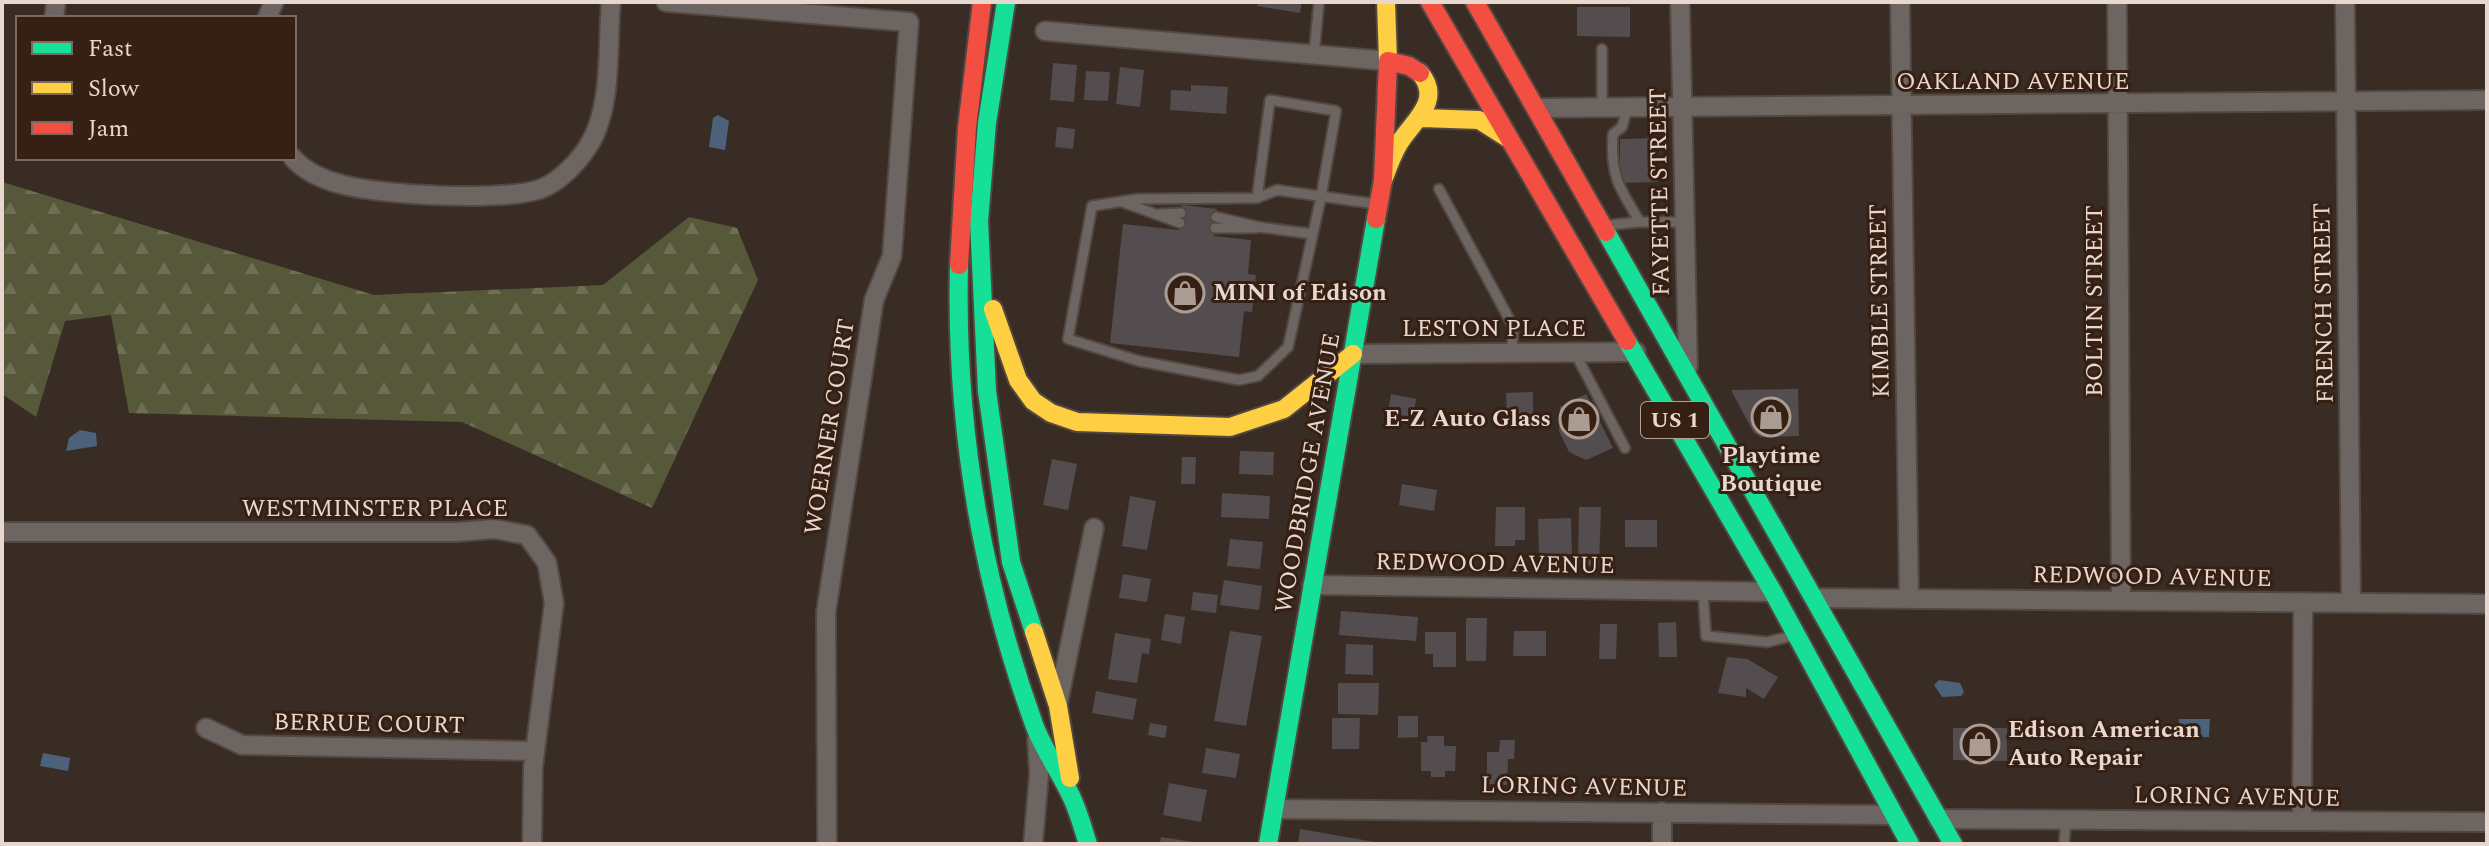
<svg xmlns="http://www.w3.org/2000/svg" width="2489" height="846" font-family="Spectral,serif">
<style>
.forest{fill:url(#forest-firs)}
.water{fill:#4b627a}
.building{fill:#544d4f}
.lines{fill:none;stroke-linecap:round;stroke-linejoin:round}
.lane-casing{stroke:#534841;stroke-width:13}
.street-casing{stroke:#534841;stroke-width:22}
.fast-casing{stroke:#534841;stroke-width:22}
.slow-casing{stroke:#534841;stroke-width:22}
.jam-casing{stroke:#534841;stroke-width:22}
.lane{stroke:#6c6561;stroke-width:9}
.street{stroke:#6c6561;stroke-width:18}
.fast{stroke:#16e098;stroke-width:18}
.slow{stroke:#ffcf43;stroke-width:18}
.jam{stroke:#f24e42;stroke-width:18}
.labels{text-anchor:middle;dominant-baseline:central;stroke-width:6;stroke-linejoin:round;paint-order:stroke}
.shield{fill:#361f13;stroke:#b2a097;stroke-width:2}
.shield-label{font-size:22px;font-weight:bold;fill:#e7d7cf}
.street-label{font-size:24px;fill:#e7d7cf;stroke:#361f13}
.poi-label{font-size:24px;font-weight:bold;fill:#e7d7cf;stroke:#361f13;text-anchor:start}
</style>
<defs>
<pattern id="forest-firs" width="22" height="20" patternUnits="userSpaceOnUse" patternTransform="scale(2)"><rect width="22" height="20" fill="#565939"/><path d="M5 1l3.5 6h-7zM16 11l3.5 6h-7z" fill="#6e7055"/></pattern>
</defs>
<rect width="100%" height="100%" fill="#392c24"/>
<!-- forest -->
<path class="forest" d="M2 182 374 295 603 285 689 217 737 228 758 280 652 508 462 422 129 413 111 315 65 321 36 417 2 394Z"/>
<!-- water -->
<path class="water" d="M718 115 729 121 725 150 709 147 713 118Z
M80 430 96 433 97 446 66 451 69 438Z
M1939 680 1960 683 1964 692 1961 696 1942 697 1934 685Z
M2179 719H2210L2209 737H2179Z
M43 753 70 758 68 771 40 766Z"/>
<!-- building -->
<path class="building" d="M1258 2H1302L1300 13 1257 6Z
M1577 7H1630V37L1577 36Z
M1053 63 1077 65 1074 102 1050 100Z
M1120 67 1144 70 1140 107 1116 104Z
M1086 71 1110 72 1108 101 1084 100Z
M1191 85 1228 87 1226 114 1170 110 1171 90 1191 91Z
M1057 127 1075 129 1073 149 1055 147Z
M1657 138 1658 182 1620 183V139Z
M1182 205 1217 209 1214 236 1251 240 1248 274 1256 275 1252 312 1244 311 1239 357 1110 343 1123 224 1179 230Z
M1798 389 1799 436 1761 437 1754 433 1731 390Z
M1533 392V419H1507L1506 393Z
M1391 394 1416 399 1413 417 1388 413Z
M1586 394 1613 448 1586 460 1569 452 1559 431 1560 407Z
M1240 451 1274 452 1273 475 1239 474Z
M1182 457H1196L1195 484H1181Z
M1052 459 1077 464 1068 510 1043 505Z
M1402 484 1437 490 1434 511 1399 505Z
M1222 493 1270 496 1269 519 1221 517Z
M1130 496 1156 501 1147 550 1122 546Z
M1496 507H1525V540H1515V546H1495Z
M1579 507H1601L1599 566 1578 565Z
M1571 518 1572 554H1539L1538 519Z
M1625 520H1657V547H1625Z
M1230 539 1263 542 1260 569 1227 566Z
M1123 574 1151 579 1147 602 1119 598Z
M1224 580 1262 586 1259 610 1220 605Z
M1193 592 1218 595 1216 613 1191 610Z
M1341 611 1418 617 1416 641 1339 635Z
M1165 614 1185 617 1181 644 1161 640Z
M1466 618H1487L1486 661H1466Z
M1676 622 1677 657H1659L1658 623Z
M1600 624H1617L1616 659H1599Z
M1230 631 1262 636 1246 726 1214 721Z
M1514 631H1546V656H1513Z
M1425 632H1456V667H1433V654H1425Z
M1115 633 1151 639 1149 654 1142 653 1137 683 1108 679Z
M1346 644 1373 645V675L1345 674Z
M1727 657 1747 659 1778 677 1764 699 1746 688V697L1718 693Z
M1338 683H1379L1378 715 1338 714Z
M1096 691 1137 699 1133 720 1092 713Z
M1398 716H1418V737L1398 738Z
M1332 718H1360L1359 749H1332Z
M1150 723 1167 726 1165 738 1148 735Z
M1953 728H2007V761L1953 760Z
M1427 736H1444V746H1456L1455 771H1445V777H1431V771H1421V742H1428Z
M1500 740H1515L1514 759H1508L1507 785 1487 784V752H1499Z
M1206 748 1240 754 1236 778 1202 773Z
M1169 783 1207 790 1201 822 1163 815Z
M1300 829 1375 842V844H1298Z
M1161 837 1193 842V844H1160Z"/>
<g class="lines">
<!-- lane casing -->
<g class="lane-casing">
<path id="lane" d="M1314 54 1319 2
M1602 108V49
M1627 109 1622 127 1613 134C1610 175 1619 188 1640 222H1685
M1439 189 1513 326 1512 353
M1257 198 1270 100 1336 111 1321 197 1288 347 1258 376 1239 380 1139 361 1068 339 1092 206 1137 199 1257 198 1277 190 1376 204
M1122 202 1180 223
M1160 214 1181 213
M1216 217 1259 227 1313 234
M1608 225 1640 222
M1215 228H1256
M1575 353 1625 448
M1703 592 1706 636 1767 642 1792 636
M2064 844 2066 819"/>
</g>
<!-- street casing -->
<g class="street-casing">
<path id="street" d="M666 2 909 22 892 256 874 300 826 612 827 844
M1680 2 1688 367
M1900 2 1909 598
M2117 2 2121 600
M2345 2 2351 603
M54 18 56 2
M267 18 274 2
M1045 31 1388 61
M1539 108 2487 100
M293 158C304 171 324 180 340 184 376 195 514 203 545 187 562 179 579 161 589 145 613 106 607 46 611 2
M1353 354 1636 352
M2 532H457L494 529 527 535 547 563 554 603 533 767 532 844
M1312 585 1773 592
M1816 598 2487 604
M1058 703 1094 528
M206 728 242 745 535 751
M1274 809 1894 815
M1938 819 2487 822
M2302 821 2303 602
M1033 844 1039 774 1037 739
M1662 844V812"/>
</g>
<!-- fast casing -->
<g class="fast-casing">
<path id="fast" d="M1006 2 987 123 979 221 987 391 1011 562 1034 632
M1606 232 1953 844
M959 265C955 423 981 579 1035 727 1045 752 1061 774 1072 798 1079 813 1083 829 1088 844
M1627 341 1773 592 1910 844
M1268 844 1376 219"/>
</g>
<!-- slow casing -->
<g class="slow-casing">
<path id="slow" d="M1386 2 1388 61
M1422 118 1479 120 1509 139
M1383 180C1389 166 1393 151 1402 139 1416 119 1442 99 1420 73
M993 309 1018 380 1033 401 1051 413 1077 422 1230 427 1284 409 1353 354
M1034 632 1058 706 1070 778"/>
</g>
<!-- jam casing -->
<g class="jam-casing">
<path id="jam" d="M1430 2 1627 341
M1475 2 1606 232
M1376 219 1383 180 1388 61 1409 66 1420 73
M959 265 967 128 982 2"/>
</g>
<!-- lane -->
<use href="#lane" class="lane"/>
<!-- street -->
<use href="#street" class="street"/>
<!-- fast -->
<use href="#fast" class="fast"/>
<!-- slow -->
<use href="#slow" class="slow"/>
<!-- jam -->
<use href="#jam" class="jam"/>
</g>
<!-- icons -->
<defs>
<g id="shop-ring" transform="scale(2)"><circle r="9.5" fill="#361f13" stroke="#aa9b93" stroke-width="1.5"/><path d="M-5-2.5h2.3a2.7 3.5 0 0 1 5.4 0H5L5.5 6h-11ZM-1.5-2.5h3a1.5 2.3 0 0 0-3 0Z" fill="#aa9b93"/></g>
</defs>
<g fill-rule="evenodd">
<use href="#shop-ring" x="1185" y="293"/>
<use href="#shop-ring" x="1771" y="417"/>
<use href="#shop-ring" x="1579" y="419"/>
<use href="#shop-ring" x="1980" y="744"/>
</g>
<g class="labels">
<!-- shield labels -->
<rect class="shield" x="1641" y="402" width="68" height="36" rx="6"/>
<g class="shield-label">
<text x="1675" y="420">US 1</text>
</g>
<!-- street labels -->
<g class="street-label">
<text x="2013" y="82">OAKLAND AVENUE</text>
<text transform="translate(1660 192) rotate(-91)">FAYETTE STREET</text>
<text transform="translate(1880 301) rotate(-91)">KIMBLE STREET</text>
<text transform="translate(2095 301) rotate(-90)">BOLTIN STREET</text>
<text transform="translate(2324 303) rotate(-91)">FRENCH STREET</text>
<text x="1494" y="329">LESTON PLACE</text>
<text transform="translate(830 427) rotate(-81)">WOERNER COURT</text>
<text transform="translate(1308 473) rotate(-80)">WOODBRIDGE AVENUE</text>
<text x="375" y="509">WESTMINSTER PLACE</text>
<text transform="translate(1495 564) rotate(1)">REDWOOD AVENUE</text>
<text transform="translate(2152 577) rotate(1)">REDWOOD AVENUE</text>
<text transform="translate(369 724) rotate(1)">BERRUE COURT</text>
<text transform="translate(1584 787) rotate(1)">LORING AVENUE</text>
<text transform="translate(2237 797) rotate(1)">LORING AVENUE</text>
</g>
<!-- poi labels -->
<g class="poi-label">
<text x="1213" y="293">MINI of Edison</text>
<text x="1551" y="419" text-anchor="end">E-Z Auto Glass</text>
<text x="1771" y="456" text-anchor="middle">Playtime<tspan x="1771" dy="28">Boutique</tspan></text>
<text x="2008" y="730">Edison American<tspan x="2008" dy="28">Auto Repair</tspan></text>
</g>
</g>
<!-- border -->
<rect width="2489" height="846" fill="none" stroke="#e7d7cf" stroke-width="8"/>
<!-- legend -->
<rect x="16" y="16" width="280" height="144" fill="#361f13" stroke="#7d695e" stroke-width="2"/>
<rect x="32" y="42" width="40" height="12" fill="#16e098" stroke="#7d695e" stroke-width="2"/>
<text x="88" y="56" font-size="24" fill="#e7d7cf">Fast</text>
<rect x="32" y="82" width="40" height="12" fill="#ffcf43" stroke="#7d695e" stroke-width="2"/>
<text x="88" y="96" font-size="24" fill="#e7d7cf">Slow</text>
<rect x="32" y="122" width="40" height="12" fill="#f24e42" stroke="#7d695e" stroke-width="2"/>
<text x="88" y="136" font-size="24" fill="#e7d7cf">Jam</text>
</svg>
